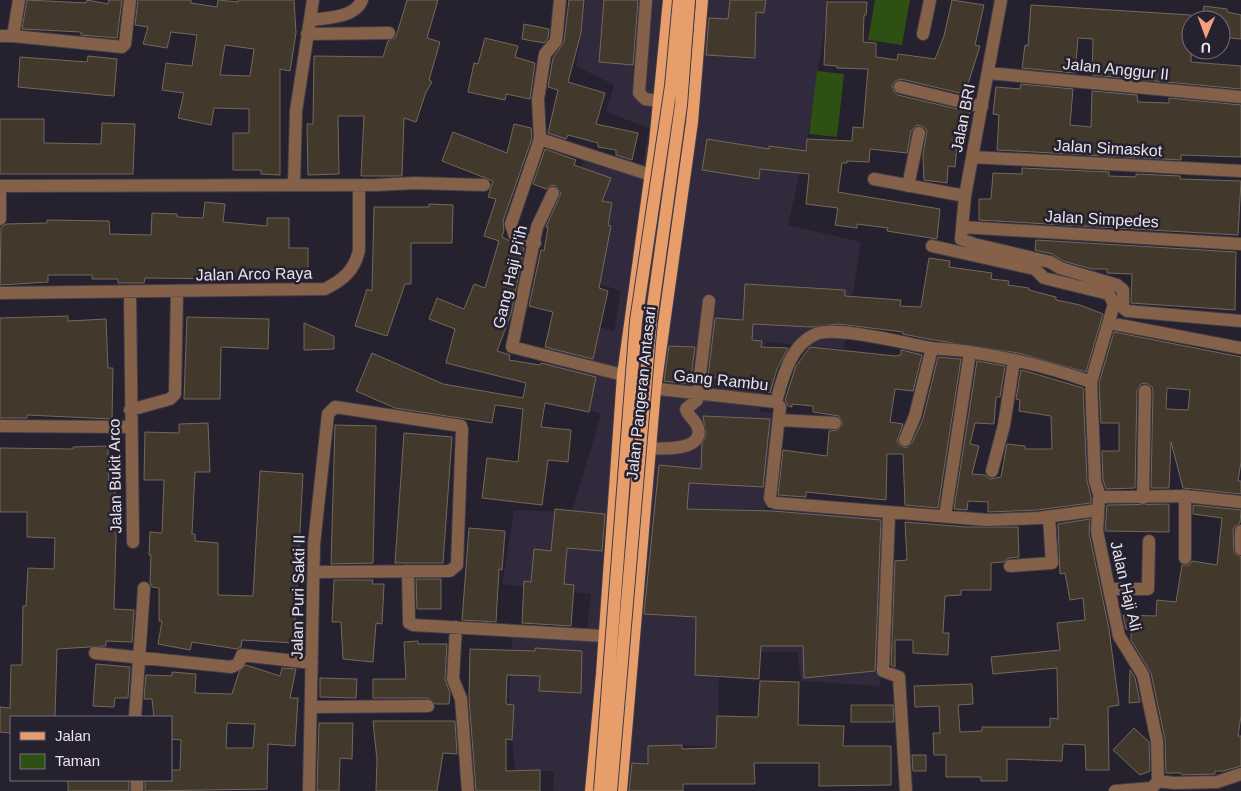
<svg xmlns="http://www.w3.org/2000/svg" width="1241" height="791" font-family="Arial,sans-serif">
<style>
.built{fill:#31293c}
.green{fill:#2e5013}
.building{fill:#42382b;stroke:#73695b;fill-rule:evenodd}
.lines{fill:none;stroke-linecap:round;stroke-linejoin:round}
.minor-casing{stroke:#413c49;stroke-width:14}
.major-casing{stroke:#413c49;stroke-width:14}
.minor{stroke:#85614a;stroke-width:12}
.major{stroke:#e79e6b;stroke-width:12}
.major-bridge-casing{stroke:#413c49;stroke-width:14;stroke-linecap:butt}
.major-bridge{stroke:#e79e6b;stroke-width:12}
.labels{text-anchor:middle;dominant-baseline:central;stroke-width:5;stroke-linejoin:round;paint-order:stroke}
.street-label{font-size:16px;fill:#e7e3ed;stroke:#26212e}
</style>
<rect width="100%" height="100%" fill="#26212e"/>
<!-- built -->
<path class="built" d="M586 0H829L807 141 788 225 861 242 844 349 766 342 760 412 777 413 765 510 883 518 880 686 801 681 797 652H758L756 680 719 673 718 747 682 745V791H553L554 771H515L509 698 512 635 586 639 591 594 502 584 514 510 572 512 601 414 540 396 554 316 614 331 621 291 552 268 571 194 588 150 642 167 649 128 606 112 614 85 576 66Z"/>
<!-- green -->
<path class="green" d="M875 0H910L902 45 868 40Z
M817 71 844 74 837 137 809 134Z"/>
<!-- building -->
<path class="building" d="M27 0 86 3 87 0 108 4 109 0H122L117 38 81 35V32L22 29Z
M138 0H191V3L217 7 218 0 238 2V0H294L296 33 290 71 280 69V175L261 174V170H233V133H249V109L214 108 211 125 178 118 184 93 162 90 166 63 192 66 197 35 171 32 167 48 143 44 148 27 135 25ZM225 45 254 49 250 76 220 75Z
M407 0H438L427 38 440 42 429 80 432 82 426 92 416 122 404 118 402 176H361L364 116H338L339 174 308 175 307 124H313L314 56 383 57 388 41 396 37Z
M569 0H584L581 33 568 82 605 93 596 124 638 133 632 160 616 155V150L598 147V143L568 135 566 139 548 133 558 90 548 87 553 58 564 42Z
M604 0H638L633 65 599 62Z
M730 0H766L764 13 756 12 755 58 706 55 709 18 728 19Z
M952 0 984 5 975 45 980 46 967 87 969 88 968 95 901 79 895 81 892 86 894 92 898 95 970 112 964 138 958 137 955 167 948 166 947 183 924 180 923 155 927 131 924 127 917 125 911 131 907 153 870 149 869 162 847 161V163H842L838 192 940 209 937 239 887 231 888 228 857 224V228L835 225 838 208 806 204 809 174 760 169 759 179 702 170 707 139 769 149V146L806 151 807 139 852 141 853 127 863 128 868 69 837 68V66L824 65 827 2H867L866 15H864L863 42 876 43V57L897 60 898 54 935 59 944 36Z
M1031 5 1191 15V62L1241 66V89L1092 75 1093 39 1078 38 1075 73 1022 68 1025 45 1028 46Z
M1204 6 1227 9V12L1241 15V39L1221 37V20H1202Z
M524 24 549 29 548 38 544 43 522 39Z
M485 38 518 46 515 57 535 63 530 99 506 94 505 100 468 92 474 63 478 64Z
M88 56 117 59 114 96 18 87 20 57 87 62Z
M1021 84 1073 89 1070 125 1091 127 1092 91 1137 95 1138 102 1169 103V98L1241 105V157L1181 155V160L997 150 999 115 993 114 996 87 1020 89Z
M0 119H44V143L101 144 102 123 135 124 133 174H0Z
M514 124 531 128 532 138 503 221 504 230 502 237 524 248 511 314 497 351 510 355 509 360 540 365 541 363 596 377 589 412 545 403 541 427 571 430 568 462 548 460 542 505 482 498 487 458 518 462 523 409 495 405 492 423 395 408 356 391 372 353 443 384 523 398 526 383 446 363 455 329 429 319 437 298 464 309 474 284 485 288 499 241 484 236 496 199 488 197 493 181 442 161 453 132 507 153Z
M545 149 576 160 574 165 611 178 602 201 612 203 608 225 611 226 599 288 608 291 593 359 545 347 553 312 529 306 541 250 544 251 548 227H546L561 193 556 186 552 185 546 189 533 184Z
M1022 168 1109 172V176L1136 177V174L1180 176V179L1241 181 1238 235 979 220V199H991L993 173 1022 174Z
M205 202 225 204 223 222 267 226V218H289V248H308V270H265V276L238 275V279L145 278 144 283H118V279H92V275H48V282L0 285 1 227 6 224 47 223V220L109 221 110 234 151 235 152 213 177 214V217L203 218Z
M429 204 453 205 452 243H411V284H405L387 336 355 326 367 289 372 291 374 207H429Z
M1036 240 1236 252 1235 310 1131 303 1132 274 1107 273V269H1092L1063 261 1052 254 1035 250Z
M929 258 950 261 949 267 992 273 991 279 1009 281 1008 285 1029 288V290L1056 297V300L1080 305 1103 314 1086 372 1018 353 928 339 903 334V332L838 324 811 327 753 324 752 340 762 341 761 347 788 348 777 369 770 393 768 392 769 380 708 377 715 318 743 320 745 284 845 290V296L901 300 900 306 921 307Z
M68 316V321L106 319 108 368H113L112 419 27 415V418H0V318Z
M187 317 269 319 268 349 221 347 220 399H184Z
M304 323 334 336V349L304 350Z
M1114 332 1241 357V462L1238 481H1241V494L1183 488 1171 442 1169 488H1151L1153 391 1152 387 1146 383 1141 384 1137 391 1135 488 1106 489 1103 480 1102 451H1119V423H1101L1099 383ZM1167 388 1190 390 1188 410 1166 409Z
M669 346 695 347 690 384 664 381Z
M810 347 895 356 901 355V350L922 355 913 391 895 389 890 422 903 424 897 441 899 445 906 448 912 443 923 419 938 357 961 359 938 508 905 505 903 454H887L886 500 806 492V497L778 495 783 450 827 456 829 431 838 430 843 424 839 416 813 412V406L792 404V407L788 406 785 400 796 366Z
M977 361 1005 366 1000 397H996L994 424 975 423 970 444 979 446 972 474 985 475 990 479 1001 477 1007 444 1025 446V449H1052L1051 416 1019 411 1020 400 1016 399 1021 370 1029 372 1083 388 1087 481 1091 497V503L1037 510 988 512V502L968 501 967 510 954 509Z
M703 416 770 419 763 487 689 483 687 509 773 511 881 520 875 671 804 678 803 646H761L759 679 695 675 696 617 644 614 659 465 701 469 702 444 706 435Z
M208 423 210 472H195L192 534H195V541L218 543V595L253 596 260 471 303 474 294 643 242 640 241 647 237 649 192 642 190 650 158 644 162 621H159V588L152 587 150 582 151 555H149L150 532 162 533 164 480H144L145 432 179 433V424Z
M335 425 376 426 373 563 331 564Z
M404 433 452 437 443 563H395Z
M108 446 109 487H115L116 540 114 609 134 610 132 642 106 641V646L57 649 55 717H11V733L0 732V707L10 708 11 665H22L23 606H26L28 568 54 569 55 538 27 537V512H0V448L73 449V447Z
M1169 504V532L1105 531 1107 505Z
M1193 505 1241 510 1240 523 1234 527 1233 531 1234 553 1241 557V716L1238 736H1241V766L1223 771H1215V774L1182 775 1181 773H1166L1165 739 1151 673 1131 640V629H1126L1123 615 1156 616 1157 600 1176 602 1182 565H1189L1192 561 1217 565 1222 518 1193 514Z
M555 509 605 514 602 551 567 548 564 584 574 585 571 626 522 623 524 581 531 582 534 549 551 551Z
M1090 519 1089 533 1109 629 1119 705 1108 707 1109 770H1086L1085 745 1063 744 1062 761 1007 759V781H981V777H946V755H934L933 733H940L939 706 915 707 914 686 972 684 973 704 958 705 960 732 982 731V727H1050V718L1058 719 1057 668 993 674 991 657 1060 650 1057 623 1085 620 1083 598 1070 600 1065 573 1060 574 1058 524Z
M905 522 966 527H1018L1019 557 1009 558 1003 562 991 563V590H961V595L945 596 943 633H949L948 655 913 653V640H895V667L891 665 895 561 907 560Z
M469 528 505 531 502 570 499 569 496 622 462 620Z
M416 579H441V609H417Z
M334 580H373L372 584H384L382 624 376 623 373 662 343 659 341 622H332Z
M418 641V644H447L445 679 450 693 449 704H436L428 698H373V679H406L404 642Z
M535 648 582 651 581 693 539 691 540 676 507 675 506 704 514 705 512 740 506 739V771L540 770V791H476L469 698 470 649 535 651Z
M96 664 130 667 128 698H115L114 707 93 706Z
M246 665 280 676 282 668 296 669 290 698H298L295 746 268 744 267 789 145 791V780H171V770H180L181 740 171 739V717H154L152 699H144L146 675 172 676V672L196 674 195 693 232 694 239 672ZM227 723 255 724 253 748H226Z
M1130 670 1135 678 1140 702 1129 703Z
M320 678 357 679 356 698 320 697Z
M760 681 799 682 798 725 844 726 843 746H891V785L819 786V763H754L755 784H683V791H629L632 763 648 764V746L682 745V749L716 748 717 716 758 717Z
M851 705H893L894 722H851Z
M373 721H455L457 754 443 753 437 791H376L377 760Z
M319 723H353L352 759 340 758 339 791H317Z
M1134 728 1149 742 1150 771 1140 775 1113 750Z
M912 755H926V771H913Z
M68 780H129V791H68Z"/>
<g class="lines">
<!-- minor casing -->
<g class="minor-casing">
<path id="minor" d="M646 0 639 93 645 99 659 101
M1001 0 965 196 961 239 974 244 1050 262 1060 268 1117 285 1123 290V308L1127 311 1241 321
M310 20C326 18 355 18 362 0
M307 34 389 33
M923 34 930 0
M0 36H13L19 0
M13 36 122 47 125 44 130 0
M988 73 1241 97
M900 87 982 107
M540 139 651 175
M972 157 1241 171
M874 179 965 196
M294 185 296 111 313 0
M0 186 376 185 415 183 484 185
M908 186 919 133
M553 193 537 227 512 347 623 375
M0 219V186
M962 227 1241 244
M535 243 515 236 511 224 540 139 538 99 545 54 556 41 560 0
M130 292 133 542
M0 293 325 289C343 280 355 270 359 250V185
M1109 323 1241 348
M1091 382 1095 481 1100 497
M623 385 776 402 780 407 770 498 772 502 776 503 988 520 1038 518 1098 510
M776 402C783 377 790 345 816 334 834 326 900 342 921 346 937 350 954 349 970 352 1011 358 1052 368 1091 382L1114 304 1109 294 1044 278 1035 269 932 246
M130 410 170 399 175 394 177 292
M779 420 835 423
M0 426 130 427
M905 440 915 416 932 348
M650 448C662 449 704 451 698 428 696 420 688 417 686 409L697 400 709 301
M992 471 1004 425 1014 361
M1185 496V558
M1143 498 1145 391
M889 514 883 671 899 677 906 791
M945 516 970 352
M1241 531V549
M1010 566 1052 563 1049 517
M408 571 409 620V623L413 625 604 636
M1109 589H1148L1149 541
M456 627 453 679 461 699 468 791
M95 653 231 667 238 664 242 655 312 663
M311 707 428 706
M135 717 144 588
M137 780V791
M1158 781 1157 741 1143 675 1119 636 1109 589 1097 531 1099 499 1100 497 1185 496 1241 502
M1158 781 1174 783 1217 782 1241 774
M309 791 314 544 328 414 335 407 461 426 462 430 457 565 450 571 314 572
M1115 791 1152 788 1158 781"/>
</g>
<!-- major casing -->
<g class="major-casing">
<path id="major" d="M591 791 602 674 623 375 655 143 669 0
M621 791 655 389 692 122 702 0"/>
</g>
<!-- minor -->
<use href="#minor" class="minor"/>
<!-- major -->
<use href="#major" class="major"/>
<!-- major-bridge casing -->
<g class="major-bridge-casing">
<path id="major-bridge" d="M600 791 636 321 671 86 679 0
M611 791 651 320 681 105 689 0"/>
</g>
<!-- major-bridge -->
<use href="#major-bridge" class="major-bridge"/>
</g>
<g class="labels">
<!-- street labels -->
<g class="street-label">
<text transform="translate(1116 69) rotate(6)">Jalan Anggur II</text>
<text transform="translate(963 118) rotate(-79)">Jalan BRI</text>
<text transform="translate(1108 148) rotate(3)">Jalan Simaskot</text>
<text transform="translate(1102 219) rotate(3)">Jalan Simpedes</text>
<text transform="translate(254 274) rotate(-1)">Jalan Arco Raya</text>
<text transform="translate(510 277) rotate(-77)">Gang Haji Pi'ih</text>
<text transform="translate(721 380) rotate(6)">Gang Rambu</text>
<text transform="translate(641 393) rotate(-84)">Jalan Pangeran Antasari</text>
<text transform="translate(115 476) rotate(-91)">Jalan Bukit Arco</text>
<text transform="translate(1126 586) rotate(77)">Jalan Haji Ali</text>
<text transform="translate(298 597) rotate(-89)">Jalan Puri Sakti II</text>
</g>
</g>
<!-- legend -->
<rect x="10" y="716" width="162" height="65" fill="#26212e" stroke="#736f7a"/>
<rect x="20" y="732" width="25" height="8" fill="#e79e6b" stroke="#736f7a"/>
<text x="55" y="741" font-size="15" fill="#e7e3ed">Jalan</text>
<rect x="20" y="754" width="25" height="15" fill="#2e5013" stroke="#736f7a"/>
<text x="55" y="766" font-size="15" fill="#e7e3ed">Taman</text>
<!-- north arrow -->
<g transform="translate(1206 35) rotate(181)"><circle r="24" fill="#26212e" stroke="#736f7a"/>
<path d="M0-4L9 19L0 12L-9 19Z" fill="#f3a081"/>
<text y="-8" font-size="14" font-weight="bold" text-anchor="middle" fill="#e7e3ed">U</text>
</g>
</svg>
